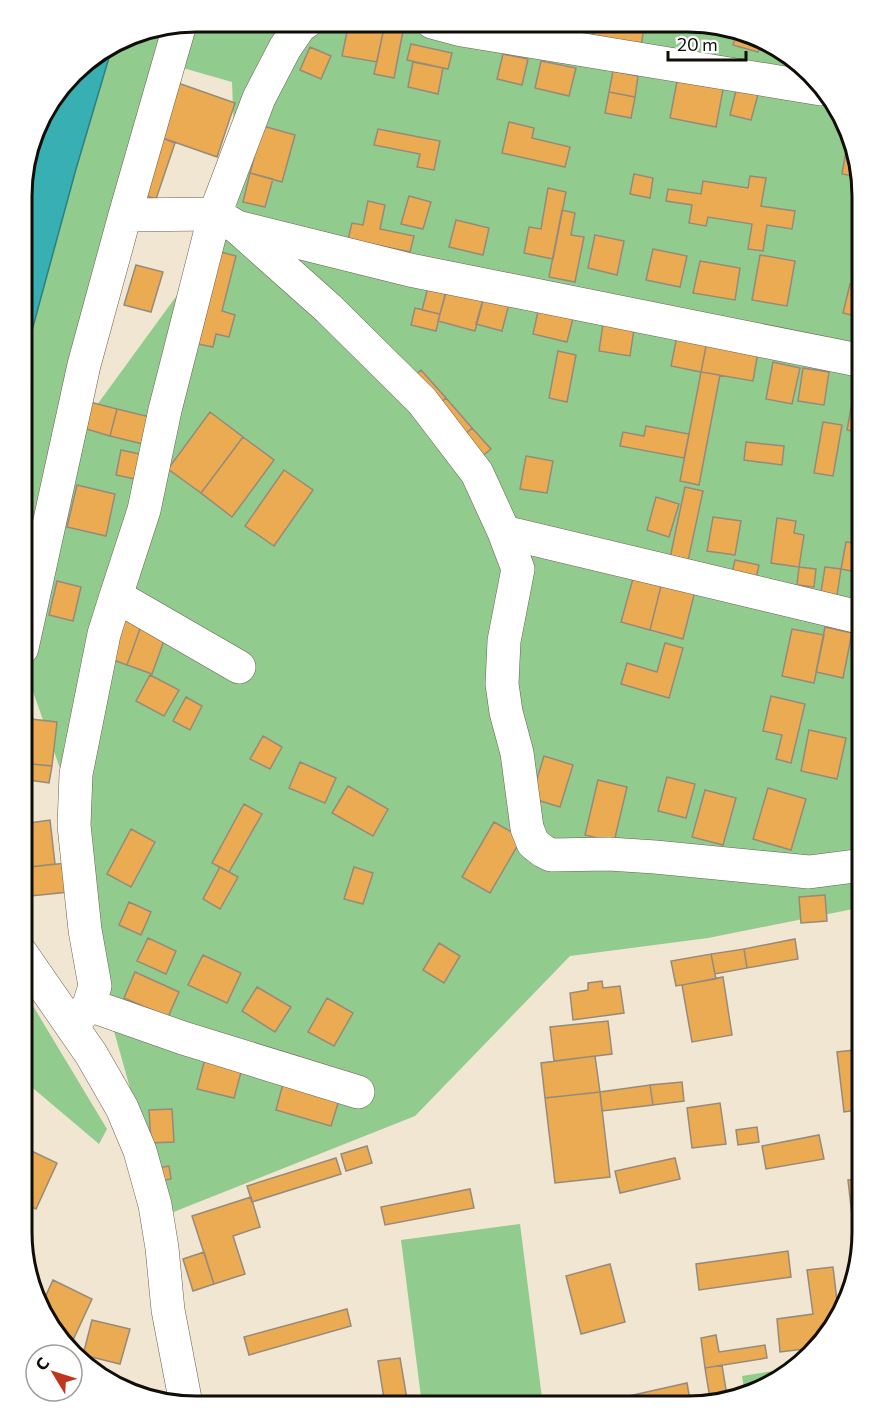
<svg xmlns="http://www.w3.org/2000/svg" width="884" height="1427" font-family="Commissioner,sans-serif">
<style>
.green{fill:#92cb8e}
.water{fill:#38b0b3;stroke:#2c7f7f;stroke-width:1.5}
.building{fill:#eaab52;stroke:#978a7a;stroke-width:1.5}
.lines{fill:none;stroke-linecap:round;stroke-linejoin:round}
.minor-casing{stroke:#6a6150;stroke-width:34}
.minor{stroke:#fff;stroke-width:33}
.rim{fill:none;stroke:#110d07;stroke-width:3}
</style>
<rect width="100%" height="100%" fill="#f0e6d2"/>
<!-- green -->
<path class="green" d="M196 21 722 24 803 64 850 129 863 196V907L708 938 570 956 415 1116 166 1215 89 943 62 774 24 666 67 446 237 213 232 82 176 66Z
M164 27 117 199 70 352 22 585V367L76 169 113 44 129 34Z
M21 986 107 1129 99 1144 21 1078Z
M520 1224 543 1406 422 1405 401 1240Z
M786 1369 755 1393 745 1395 742 1376Z"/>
<!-- water -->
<path class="water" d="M113 44 76 169 22 367V173L39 118 80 65Z"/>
<!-- building -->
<path class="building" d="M349 22 384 28 377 62 342 56Z
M595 24H645L641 45 593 36Z
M384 28 403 31 394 78 374 74Z
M737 32 761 43 758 52 733 45Z
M411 44 452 53 448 69 407 60Z
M310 47 331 56 321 79 300 70Z
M503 54 528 59 522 85 497 79Z
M541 61 576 68 569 96 535 88Z
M413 62 443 68 438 94 408 87Z
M613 71 638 76 635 97 609 92Z
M678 76 724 84 716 127 670 118Z
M178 83 235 103 217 157 160 137Z
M737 86 759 91 751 120 730 115Z
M609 92 635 97 631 118 605 113Z
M509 122 534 128 532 138 570 147 565 167 502 153Z
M263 126 295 135 282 182 250 173Z
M378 129 440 141 434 170 417 167 420 154 374 145Z
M850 129 859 177 842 174Z
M160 137 175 143 156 199 140 194Z
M250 173 273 179 265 207 243 202Z
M634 174 653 178 650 198 630 194Z
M750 176 766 178 761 206 795 211 792 229 767 225 763 251 748 249 752 224 708 217 706 226 689 223 692 205 666 201 668 189 701 194 703 181 748 188Z
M548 188 566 192 553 259 524 253 529 227 541 229Z
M409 196 431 202 423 229 401 224Z
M368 201 385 205 380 229 414 236 410 252 348 239 352 223 363 225Z
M562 210 575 213 571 235 584 237 575 282 549 277Z
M456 220 489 228 483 255 449 247Z
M595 235 624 241 617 275 588 268Z
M653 249 687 256 680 287 646 280Z
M221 252 236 256 222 311 235 315 229 337 216 334 213 347 198 344Z
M760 255 795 261 787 306 752 300Z
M700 261 740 268 735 300 693 293Z
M136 265 163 272 151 312 124 305Z
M449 280 486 289 475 331 438 321Z
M429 284 447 289 440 314 422 310Z
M850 284 863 287V318L843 313Z
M486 289 511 296 502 331 476 324Z
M541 298 576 306 567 342 533 334Z
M415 308 440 314 436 331 411 325Z
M603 324 634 329 630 356 599 351Z
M678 331 708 336 701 372 671 366Z
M708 336 759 346 753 381 701 372Z
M558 351 576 355 567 402 549 398Z
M773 362 800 368 792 404 766 399Z
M803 368 829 372 824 405 798 401Z
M421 370 446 398 434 408 410 380Z
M701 372 720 375 699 485 680 481Z
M858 373 863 374V394L854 392Z
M854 392 863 394V433L847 430Z
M446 398 472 428 461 438 434 408Z
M90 402 117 409 110 436 83 428Z
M117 409 150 417 143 444 110 436Z
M210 412 243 437 201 493 168 469Z
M823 422 842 425 833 476 814 473Z
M646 426 689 434 684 458 620 446 623 432 644 436Z
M472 428 491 449 479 459 461 438Z
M243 437 274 460 232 517 201 493Z
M746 442 784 446 782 465 744 460Z
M121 450 149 456 144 481 116 475Z
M526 456 553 461 547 493 520 489Z
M284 470 313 490 274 546 245 526Z
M77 485 115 494 106 536 67 527Z
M685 487 703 491 688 561 670 558Z
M656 497 679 504 669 537 647 530Z
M713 517 741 521 735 555 707 551Z
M777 518 796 521 794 533 804 535 799 567 771 563Z
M846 542 863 544 861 573 841 569Z
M735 560 759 565 756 578 732 573Z
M799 567 816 569 814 587 797 585Z
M825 567 841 569 837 595 821 592Z
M634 575 662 582 650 630 621 622Z
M57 581 81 587 73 621 49 615Z
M662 582 695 591 683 639 650 630Z
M122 619 141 626 127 665 108 658Z
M141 626 166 635 152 674 127 665Z
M825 627 852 633 843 678 816 672Z
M792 629 824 635 814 683 782 676Z
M665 643 683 648 669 698 621 684 627 663 657 672Z
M861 643H863V671L855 669Z
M150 675 179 690 164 716 136 701Z
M771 696 805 704 791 763 776 759 782 735 763 731Z
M186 697 202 706 190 730 173 721Z
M22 718 57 722 52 766 22 763Z
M809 730 846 738 837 779 801 771Z
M263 736 282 747 270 769 250 759Z
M544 756 573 765 560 807 531 798Z
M300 762 336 778 325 803 289 788Z
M22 763 52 766 49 783 22 779Z
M667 777 695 784 686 818 658 811Z
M598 780 627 787 614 842 585 835Z
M348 786 388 809 373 836 332 813Z
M768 788 806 799 791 850 753 839Z
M705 790 736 798 723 845 692 837Z
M244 804 262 814 229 872 212 863Z
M50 820 55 864 21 868 22 824Z
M494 822 522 838 490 893 462 877Z
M131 829 155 842 131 887 107 874Z
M66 863 69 892 21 897V868Z
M220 867 238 877 220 909 203 899Z
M354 867 373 873 363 904 344 899Z
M825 895 827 921 801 923 799 897Z
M129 902 151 912 141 935 119 925Z
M148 938 176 951 166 974 137 961Z
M795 939 798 959 747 968 744 949Z
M439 943 460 956 444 983 423 970Z
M744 949 747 968 715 974 711 954Z
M711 954 716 979 676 986 671 961Z
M203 955 241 973 227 1003 188 985Z
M135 972 179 992 168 1017 124 998Z
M723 977 732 1035 692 1042 682 985Z
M602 981 603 988 620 986 624 1013 573 1020 570 993 588 990V983Z
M257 987 291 1007 275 1032 242 1011Z
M327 998 353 1013 334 1046 308 1032Z
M608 1021 612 1054 554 1061 550 1027Z
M863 1049V1109L844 1112 837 1052Z
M206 1055 243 1065 234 1098 197 1089Z
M595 1056 600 1092 545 1098 541 1063Z
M284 1080 340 1097 331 1126 276 1110Z
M682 1082 684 1101 653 1105 650 1085Z
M650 1085 653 1105 602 1111 600 1092Z
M600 1092 610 1177 555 1183 545 1098Z
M720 1103 726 1144 692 1148 687 1108Z
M172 1109 174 1142 151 1143 149 1110Z
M757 1127 759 1142 738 1145 736 1130Z
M819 1135 824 1159 766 1169 762 1146Z
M21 1146 57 1163 36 1209 21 1202Z
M367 1146 372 1163 346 1171 341 1154Z
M336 1158 341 1174 252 1202 247 1186Z
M675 1158 680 1179 620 1193 615 1171Z
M169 1166 171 1179 159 1181 157 1168Z
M863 1179V1241L855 1242 848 1180Z
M470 1189 474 1208 385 1225 381 1207Z
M251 1197 260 1227 233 1236 245 1274 214 1284 192 1216Z
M788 1251 791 1277 699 1290 696 1264Z
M204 1252 214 1284 193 1291 183 1259Z
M610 1264 625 1322 581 1334 566 1276Z
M833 1267 838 1309 827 1337 813 1348 780 1352 777 1319 813 1314 807 1270Z
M53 1280 92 1299 73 1340 63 1336 41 1306Z
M347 1309 351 1326 249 1355 244 1337Z
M92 1320 130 1329 120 1364 83 1355Z
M716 1335 719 1352 765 1345 767 1358 705 1368 701 1338Z
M400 1358 408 1405H385L378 1361Z
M722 1365 727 1396 710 1399 705 1368Z
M687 1383 691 1406H626L624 1397Z"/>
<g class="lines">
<!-- minor casing -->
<g class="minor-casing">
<path id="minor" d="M432 22 462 30 821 89
M125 215 215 214 237 227 410 270 863 361
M237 227 328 308 422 401 477 473 504 532 518 569 504 641 502 684 506 712 517 753 527 828 533 843 543 851 551 855 609 854 655 857 809 872 863 865
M504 532 863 618
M116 596 144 510 165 410 215 214 259 98 285 48 300 26 306 22
M22 648 84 365 125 215 180 24
M21 953 91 1054 122 1108 140 1151 155 1205 162 1248 168 1310 186 1404
M89 1005 183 1038 358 1092
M73 1025 89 1005 95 986 85 930 74 825 76 774 104 634 116 596 239 667"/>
</g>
<!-- minor -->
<use href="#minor" class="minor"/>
</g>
<!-- crop -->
<path d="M0 0H884V1427H0ZM196 32H688A164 164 0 0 1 852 196V1232A164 164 0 0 1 688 1396H196A164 164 0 0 1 32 1232V196A164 164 0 0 1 196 32Z" fill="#fff" fill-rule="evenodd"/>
<path class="rim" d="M196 32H688A164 164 0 0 1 852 196V1232A164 164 0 0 1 688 1396H196A164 164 0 0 1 32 1232V196A164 164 0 0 1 196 32Z"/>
<!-- north arrow -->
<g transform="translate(54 1373) rotate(308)"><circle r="28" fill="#ffffff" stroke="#a09e9c" stroke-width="1.5"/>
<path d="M0-4.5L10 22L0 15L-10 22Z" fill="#c1351d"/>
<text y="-9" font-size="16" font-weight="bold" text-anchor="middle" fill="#110d07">С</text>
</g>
<!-- scale -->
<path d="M668 51v9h78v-9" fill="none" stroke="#110d07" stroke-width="3"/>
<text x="677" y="51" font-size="18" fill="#110d07" stroke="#ffffff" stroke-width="4.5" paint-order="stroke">20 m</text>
</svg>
